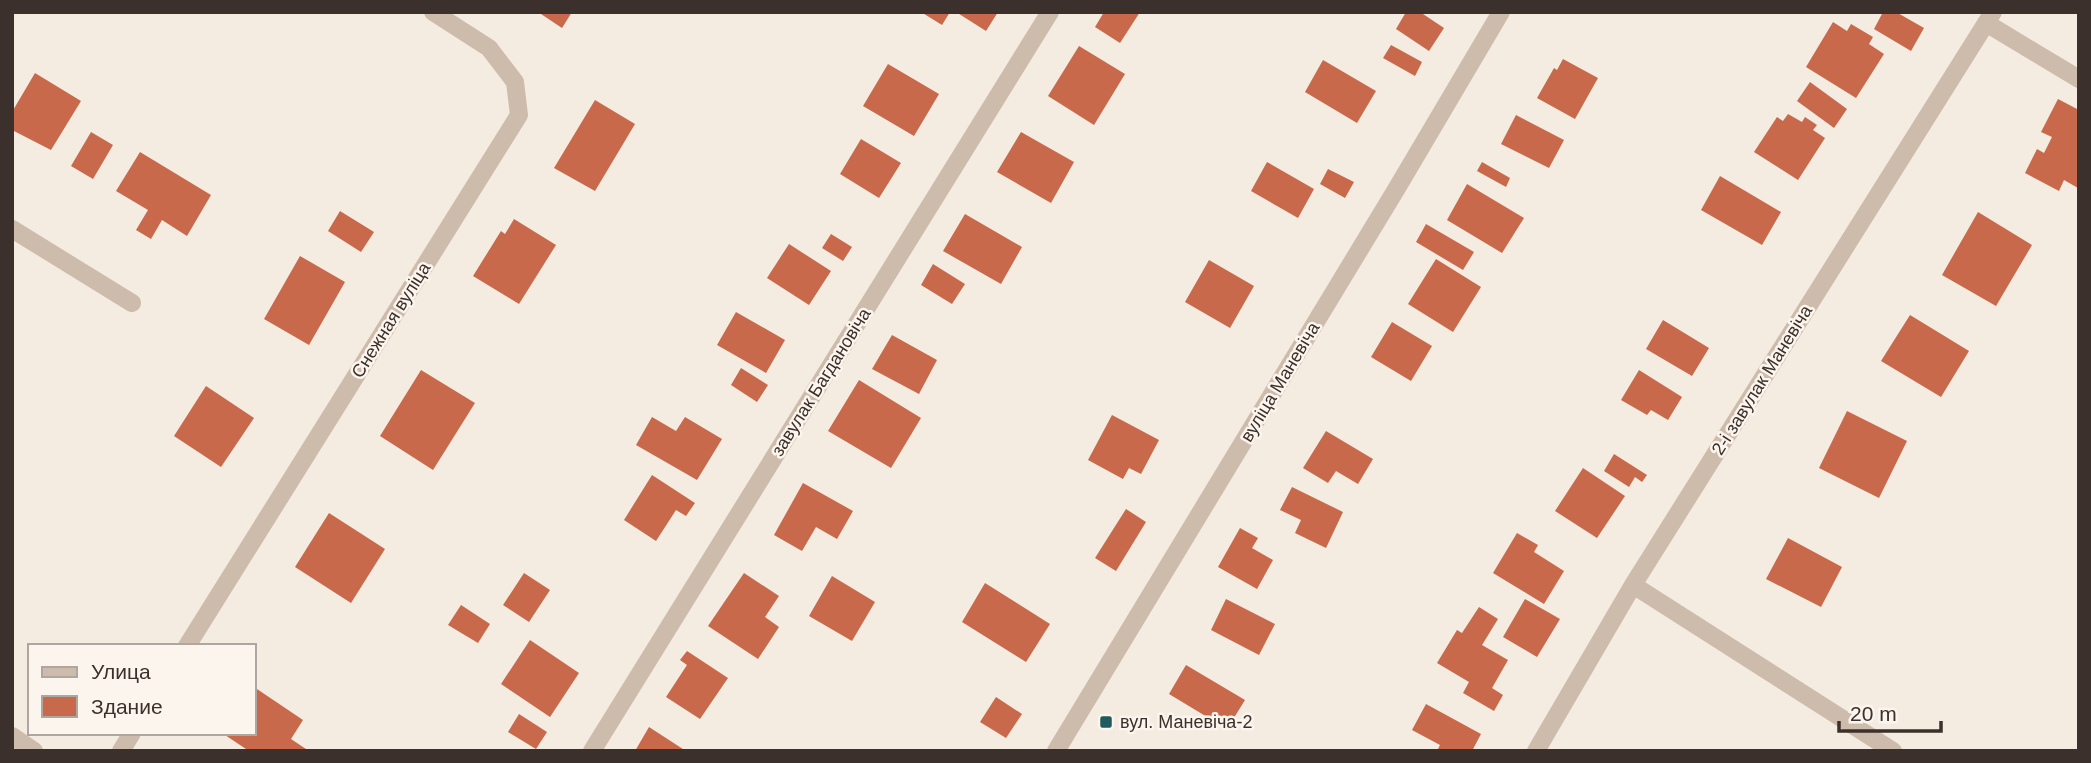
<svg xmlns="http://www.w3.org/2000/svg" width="2091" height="763" font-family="Arial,sans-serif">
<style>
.building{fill:#c8694b}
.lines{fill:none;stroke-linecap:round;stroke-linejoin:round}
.minor{stroke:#cdbbac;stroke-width:18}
.poi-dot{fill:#1f5a5e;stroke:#fbf5ee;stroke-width:2.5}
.labels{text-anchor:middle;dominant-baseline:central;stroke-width:5;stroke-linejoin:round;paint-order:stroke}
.street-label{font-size:18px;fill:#3b302b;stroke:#fbf5ee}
.poi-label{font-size:18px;fill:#3b302b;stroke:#fbf5ee;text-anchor:start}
</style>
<rect width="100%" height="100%" fill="#f4ebe1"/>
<!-- building -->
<path class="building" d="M538 12H572L562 28Z
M921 12H950L942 25Z
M956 12H998L986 31Z
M1104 12H1140L1120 43 1095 27Z
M1406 12H1420L1444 28 1429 51 1396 29Z
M1883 12H1896L1924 28 1911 51 1874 29Z
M1833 22 1847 31 1851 24 1873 37 1869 44 1884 54 1856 98 1806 67Z
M1391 45 1422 62 1415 76 1383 58Z
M1079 46 1125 74 1094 125 1048 96Z
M1563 59 1598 78 1575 119 1537 98 1554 68 1557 70Z
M1323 60 1376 91 1357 123 1305 92Z
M888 64 939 94 914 136 863 106Z
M35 73 81 101 51 150 12 130V112Z
M1810 82 1847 109 1834 128 1797 101Z
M2058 99 2079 110V186L2078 188 2064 180 2059 191 2025 173 2037 149 2044 153 2052 137 2041 132Z
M595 100 635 124 595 191 554 168Z
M1788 114 1802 122 1805 117 1817 125 1813 130 1825 138 1798 180 1754 152 1777 117 1783 121Z
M1516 115 1564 140 1549 168 1501 144Z
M91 132 113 145 93 179 71 166Z
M1021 132 1074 162 1051 203 997 172Z
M861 139 901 163 879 198 840 174Z
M140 152 211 195 187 236 162 220 151 239 136 230 148 210 116 191Z
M1267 162 1314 189 1298 218 1251 191Z
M1482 162 1510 178 1506 187 1477 171Z
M1328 169 1354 182 1345 198 1320 184Z
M1720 176 1781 212 1762 245 1701 210Z
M1467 184 1524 218 1502 253 1447 220Z
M340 211 374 232 361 252 328 231Z
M1978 212 2032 245 1996 306 1942 275Z
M965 214 1022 247 1001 284 943 251Z
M514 219 556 245 519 304 473 276 501 231 505 234Z
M1426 224 1474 252 1463 270 1416 242Z
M831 234 852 247 843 261 822 248Z
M789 244 831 271 809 305 767 278Z
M300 256 345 282 309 345 264 319Z
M1436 259 1481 287 1453 332 1408 304Z
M1209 260 1254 286 1230 328 1185 302Z
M933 264 965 284 952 304 921 285Z
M736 312 785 340 766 373 717 345Z
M1910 315 1969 351 1941 397 1881 361Z
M1663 320 1709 348 1692 376 1646 349Z
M1392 322 1432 346 1411 381 1371 357Z
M892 335 937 360 919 394 872 369Z
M741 368 768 385 757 402 731 385Z
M421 370 475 403 433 470 380 436Z
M1639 370 1682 397 1668 420 1651 410 1647 415 1621 400Z
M859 380 921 418 891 468 828 431Z
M206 386 254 418 221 467 174 436Z
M1847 411 1907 441 1879 498 1819 468Z
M1112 415 1159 440 1141 474 1129 468 1123 479 1088 460Z
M652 417 676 431 685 417 722 439 697 480 636 445Z
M1326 431 1373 459 1358 484 1336 471 1328 483 1303 468Z
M1614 454 1647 475 1642 482 1635 477 1629 487 1604 471Z
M1583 468 1625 496 1597 538 1555 511Z
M652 475 695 503 686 516 676 510 656 541 624 520Z
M803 483 853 511 837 539 816 527 802 551 774 535Z
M1292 487 1343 512 1326 548 1295 533 1301 520 1280 510Z
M1126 509 1146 522 1116 571 1095 558Z
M329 513 385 549 351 603 295 567Z
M1240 528 1258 538 1252 548 1273 560 1257 589 1218 567Z
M1517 533 1538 545 1534 552 1564 571 1544 604 1493 573Z
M1788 538 1842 567 1821 607 1766 579Z
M524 573 550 590 529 622 503 605Z
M744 573 779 596 765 617 779 627 758 659 708 626Z
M832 576 875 602 852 641 809 616Z
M985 583 1050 624 1026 662 962 622Z
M1226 599 1275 624 1259 655 1211 630Z
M1525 599 1560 619 1537 657 1503 637Z
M461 605 490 624 478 643 448 625Z
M1479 607 1498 619 1482 645 1508 660 1492 688 1503 695 1494 711 1463 693 1469 682 1437 663 1457 630 1462 633Z
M530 640 579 673 550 717 501 684Z
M687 651 728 678 700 719 666 697 687 665 680 660Z
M1186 665 1245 700 1227 729 1169 694Z
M254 687 303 720 291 739 309 751H249L222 733H254Z
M996 697 1022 714 1006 738 980 722Z
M1426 704 1481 734 1472 751H1441L1438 749 1440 745 1412 730Z
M519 714 547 732 536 749 508 732Z
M649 727 686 751H635Z"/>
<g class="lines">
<!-- minor -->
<path class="minor" d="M1986 23 2079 79
M12 229 132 303
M1633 585 1893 751
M187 646 519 115 515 82 489 48 433 12
M12 736 34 751
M121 751 132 733
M592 751 1050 12
M1056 751 1397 188 1501 12
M1536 751 1633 585 1993 12"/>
</g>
<!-- markers -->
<rect class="poi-dot" x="1099" y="715" width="14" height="14" rx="3.5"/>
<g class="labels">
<!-- street labels -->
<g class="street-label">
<text transform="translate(391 320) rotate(-58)">Снежная вуліца</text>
<text transform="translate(1762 380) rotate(-58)">2-і завулак Маневіча</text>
<text transform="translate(821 382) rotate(-58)">завулак Багдановіча</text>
<text transform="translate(1280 382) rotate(-59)">вуліца Маневіча</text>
</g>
<!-- poi labels -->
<g class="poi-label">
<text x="1120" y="722">вул. Маневіча-2</text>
</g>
</g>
<!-- border -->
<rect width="2091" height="763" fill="none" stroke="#3b302b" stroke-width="28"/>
<!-- legend -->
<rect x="28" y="644" width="228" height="91" fill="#fbf5ee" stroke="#aea6a0" stroke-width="2"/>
<rect x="42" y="667" width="35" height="10" fill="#cdbbac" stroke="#aea6a0" stroke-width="2"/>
<text x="91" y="679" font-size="21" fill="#3b302b">Улица</text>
<rect x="42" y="696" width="35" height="21" fill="#c8694b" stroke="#aea6a0" stroke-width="2"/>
<text x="91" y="714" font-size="21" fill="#3b302b">Здание</text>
<!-- scale -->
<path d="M1839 721v10h102v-10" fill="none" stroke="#3b302b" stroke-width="3.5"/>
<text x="1850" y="721" font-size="21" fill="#3b302b" stroke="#fbf5ee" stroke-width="5" paint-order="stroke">20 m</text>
</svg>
